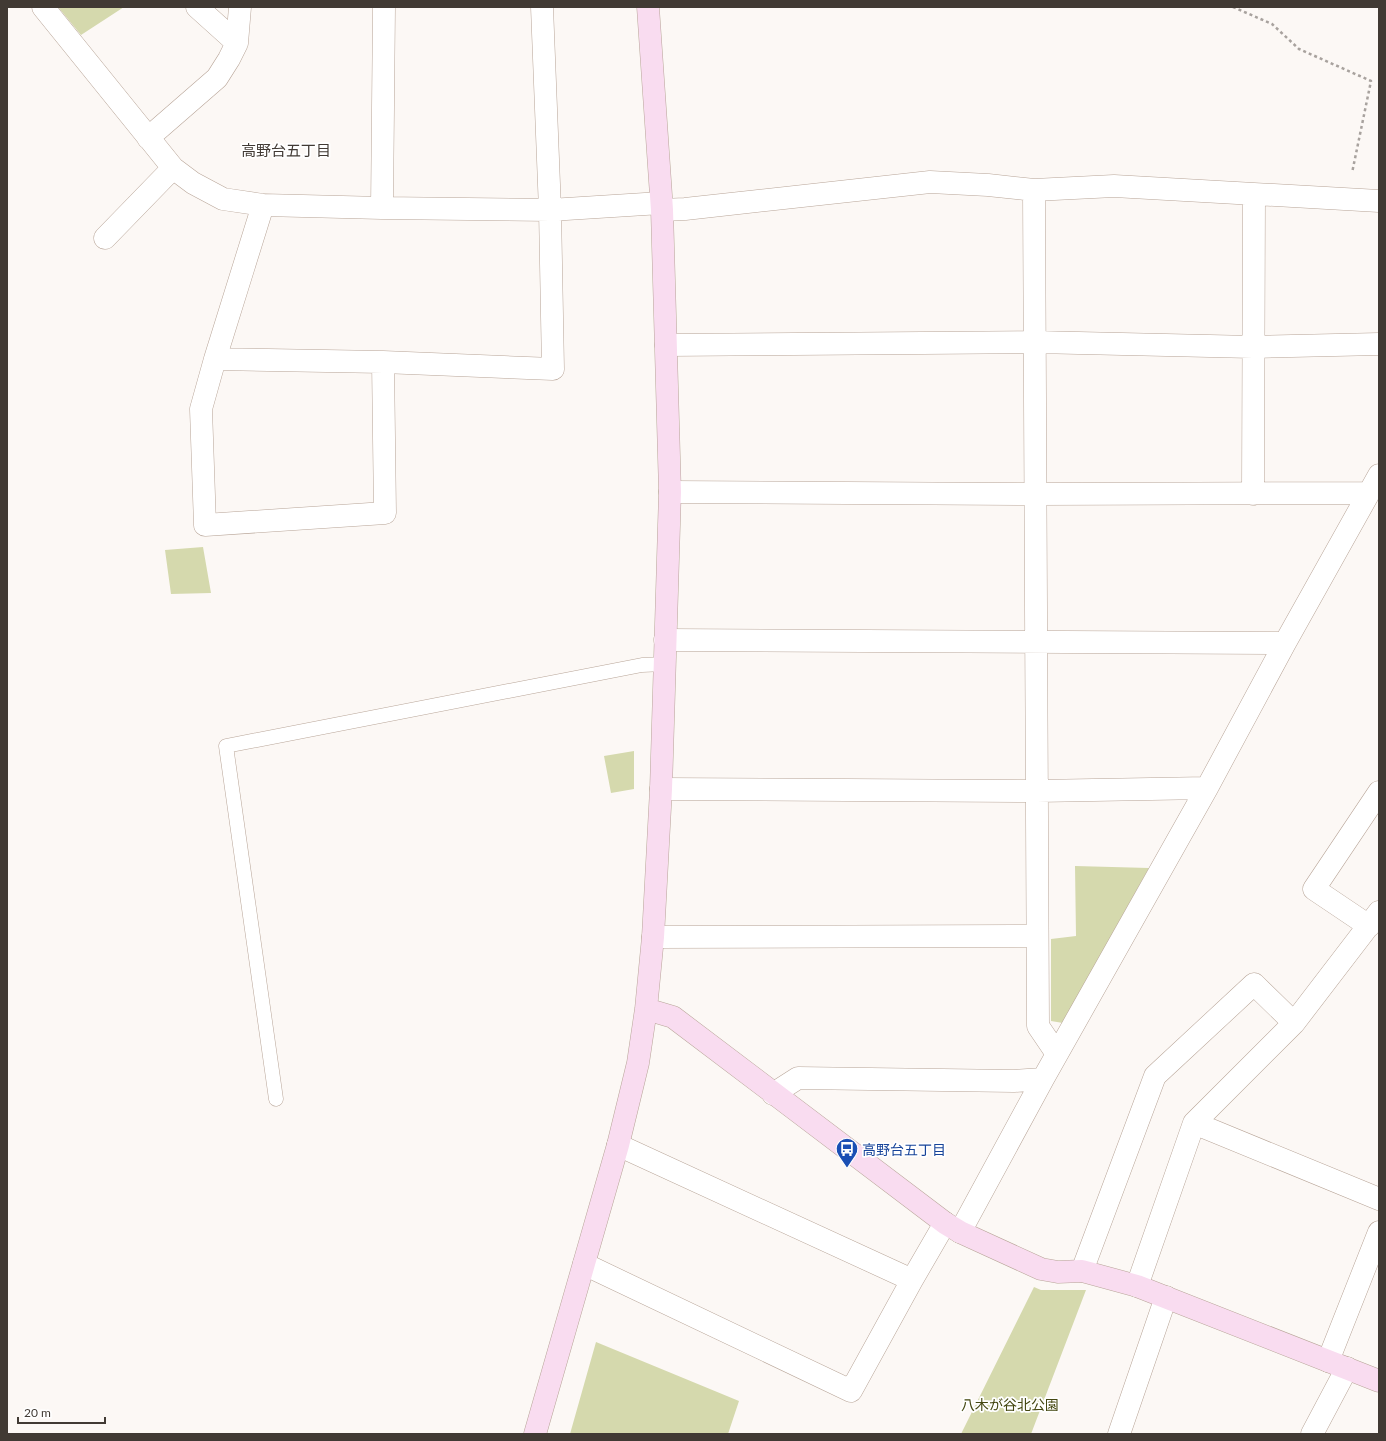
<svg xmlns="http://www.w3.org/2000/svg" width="1386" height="1441" font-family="Lato,'Noto Sans JP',sans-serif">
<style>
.green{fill:#d5d9ad}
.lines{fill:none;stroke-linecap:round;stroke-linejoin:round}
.lane-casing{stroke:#b8a598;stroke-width:15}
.street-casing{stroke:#b8a598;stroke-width:23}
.secondary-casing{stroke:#b8a598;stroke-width:23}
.path{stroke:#a8a29e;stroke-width:2.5;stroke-dasharray:3 3;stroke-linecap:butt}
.lane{stroke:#fff;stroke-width:14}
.street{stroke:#fff;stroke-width:22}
.secondary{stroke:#f9dcf0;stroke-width:22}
.labels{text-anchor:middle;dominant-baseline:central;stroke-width:3.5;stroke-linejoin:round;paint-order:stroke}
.transit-label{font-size:14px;fill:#164399;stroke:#fff;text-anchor:start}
.park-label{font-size:14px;fill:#444711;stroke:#fff}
.neighbourhood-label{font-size:15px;fill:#413a34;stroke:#fff}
</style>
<rect width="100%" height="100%" fill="#fcf8f5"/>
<!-- green -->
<path class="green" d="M58 7H124L81 35Z
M203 547 211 593 171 594 165 550Z
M634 751V789L611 793 604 756Z
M1075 866 1149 868 1063 1023 1051 1021V939L1076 936Z
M1034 1287 1041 1290H1086L1031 1434H961Z
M596 1342 739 1401 728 1434H570Z"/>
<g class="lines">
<!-- lane casing -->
<g class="lane-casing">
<path id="lane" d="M276 1099 226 746 642 665 664 664"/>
</g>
<!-- street casing -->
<g class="street-casing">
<path id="street" d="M43 7 173 168 193 183 223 199 263 205 382 208 550 210 661 203
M197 7 237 43
M148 138 217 78 229 59 237 43 240 7
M1034 190 1038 1026 1057 1054
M263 205 215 359 201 409 205 525 385 513 383 362
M382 208 384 7
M662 210 685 209 930 182 988 185 1034 190 1114 186 1379 201
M105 238 173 168
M666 345 1035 342 1253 347 1379 344
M215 359 383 362 553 369 550 210 542 7
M670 492 1036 494 1369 493
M1253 494 1254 194
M665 640 1285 643
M661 789 1037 791 1207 788
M1369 926 1314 889 1379 792
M653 937 1037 936
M773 1094 798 1078 1014 1081 1043 1079
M1194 1123 1379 1199
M618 1145 912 1280
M960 1232 1043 1079 1207 788 1285 643 1379 475
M584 1264 851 1391 912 1280 945 1223
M1082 1271 1155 1076 1254 984 1294 1023
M1137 1286 1194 1123 1294 1023 1379 912
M1328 1361 1379 1232
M1119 1434 1166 1297
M1312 1434 1347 1368"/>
</g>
<!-- secondary casing -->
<g class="secondary-casing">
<path id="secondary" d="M646 1009 673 1017 945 1223 960 1232 1041 1269 1058 1272 1082 1271 1137 1286 1379 1381
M535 1434 618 1145 638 1063 646 1009 653 937 661 789 670 492 662 210 648 7"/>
</g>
<!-- path -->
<path class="path" d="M1233 7 1272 24 1299 49 1371 81 1352 173"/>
<!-- lane -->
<use href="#lane" class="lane"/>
<!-- street -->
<use href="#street" class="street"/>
<!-- secondary -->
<use href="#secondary" class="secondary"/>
</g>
<!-- icons -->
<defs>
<g id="bus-pin" transform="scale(1.15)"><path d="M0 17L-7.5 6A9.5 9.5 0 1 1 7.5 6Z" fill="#1a4fb4" stroke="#fff"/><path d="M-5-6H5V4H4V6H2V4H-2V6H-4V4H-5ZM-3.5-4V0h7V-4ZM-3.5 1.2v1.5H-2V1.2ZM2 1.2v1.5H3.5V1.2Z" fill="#fff"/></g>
</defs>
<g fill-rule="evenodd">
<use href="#bus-pin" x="847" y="1149"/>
</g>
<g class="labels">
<!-- transit labels -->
<g class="transit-label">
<text x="862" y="1149">高野台五丁目</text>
</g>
<!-- park labels -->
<g class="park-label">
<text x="1010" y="1404">八木が谷北公園</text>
</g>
<!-- neighbourhood labels -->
<g class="neighbourhood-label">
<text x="286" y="150">高野台五丁目</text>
</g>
</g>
<!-- border -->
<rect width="1386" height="1441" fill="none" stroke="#413a34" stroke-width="16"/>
<!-- scale -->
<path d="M18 1417v6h87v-6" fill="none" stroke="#413a34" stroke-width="2"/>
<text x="24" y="1417" font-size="12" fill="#413a34" stroke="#ffffff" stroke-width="3" paint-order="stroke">20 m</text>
</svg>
